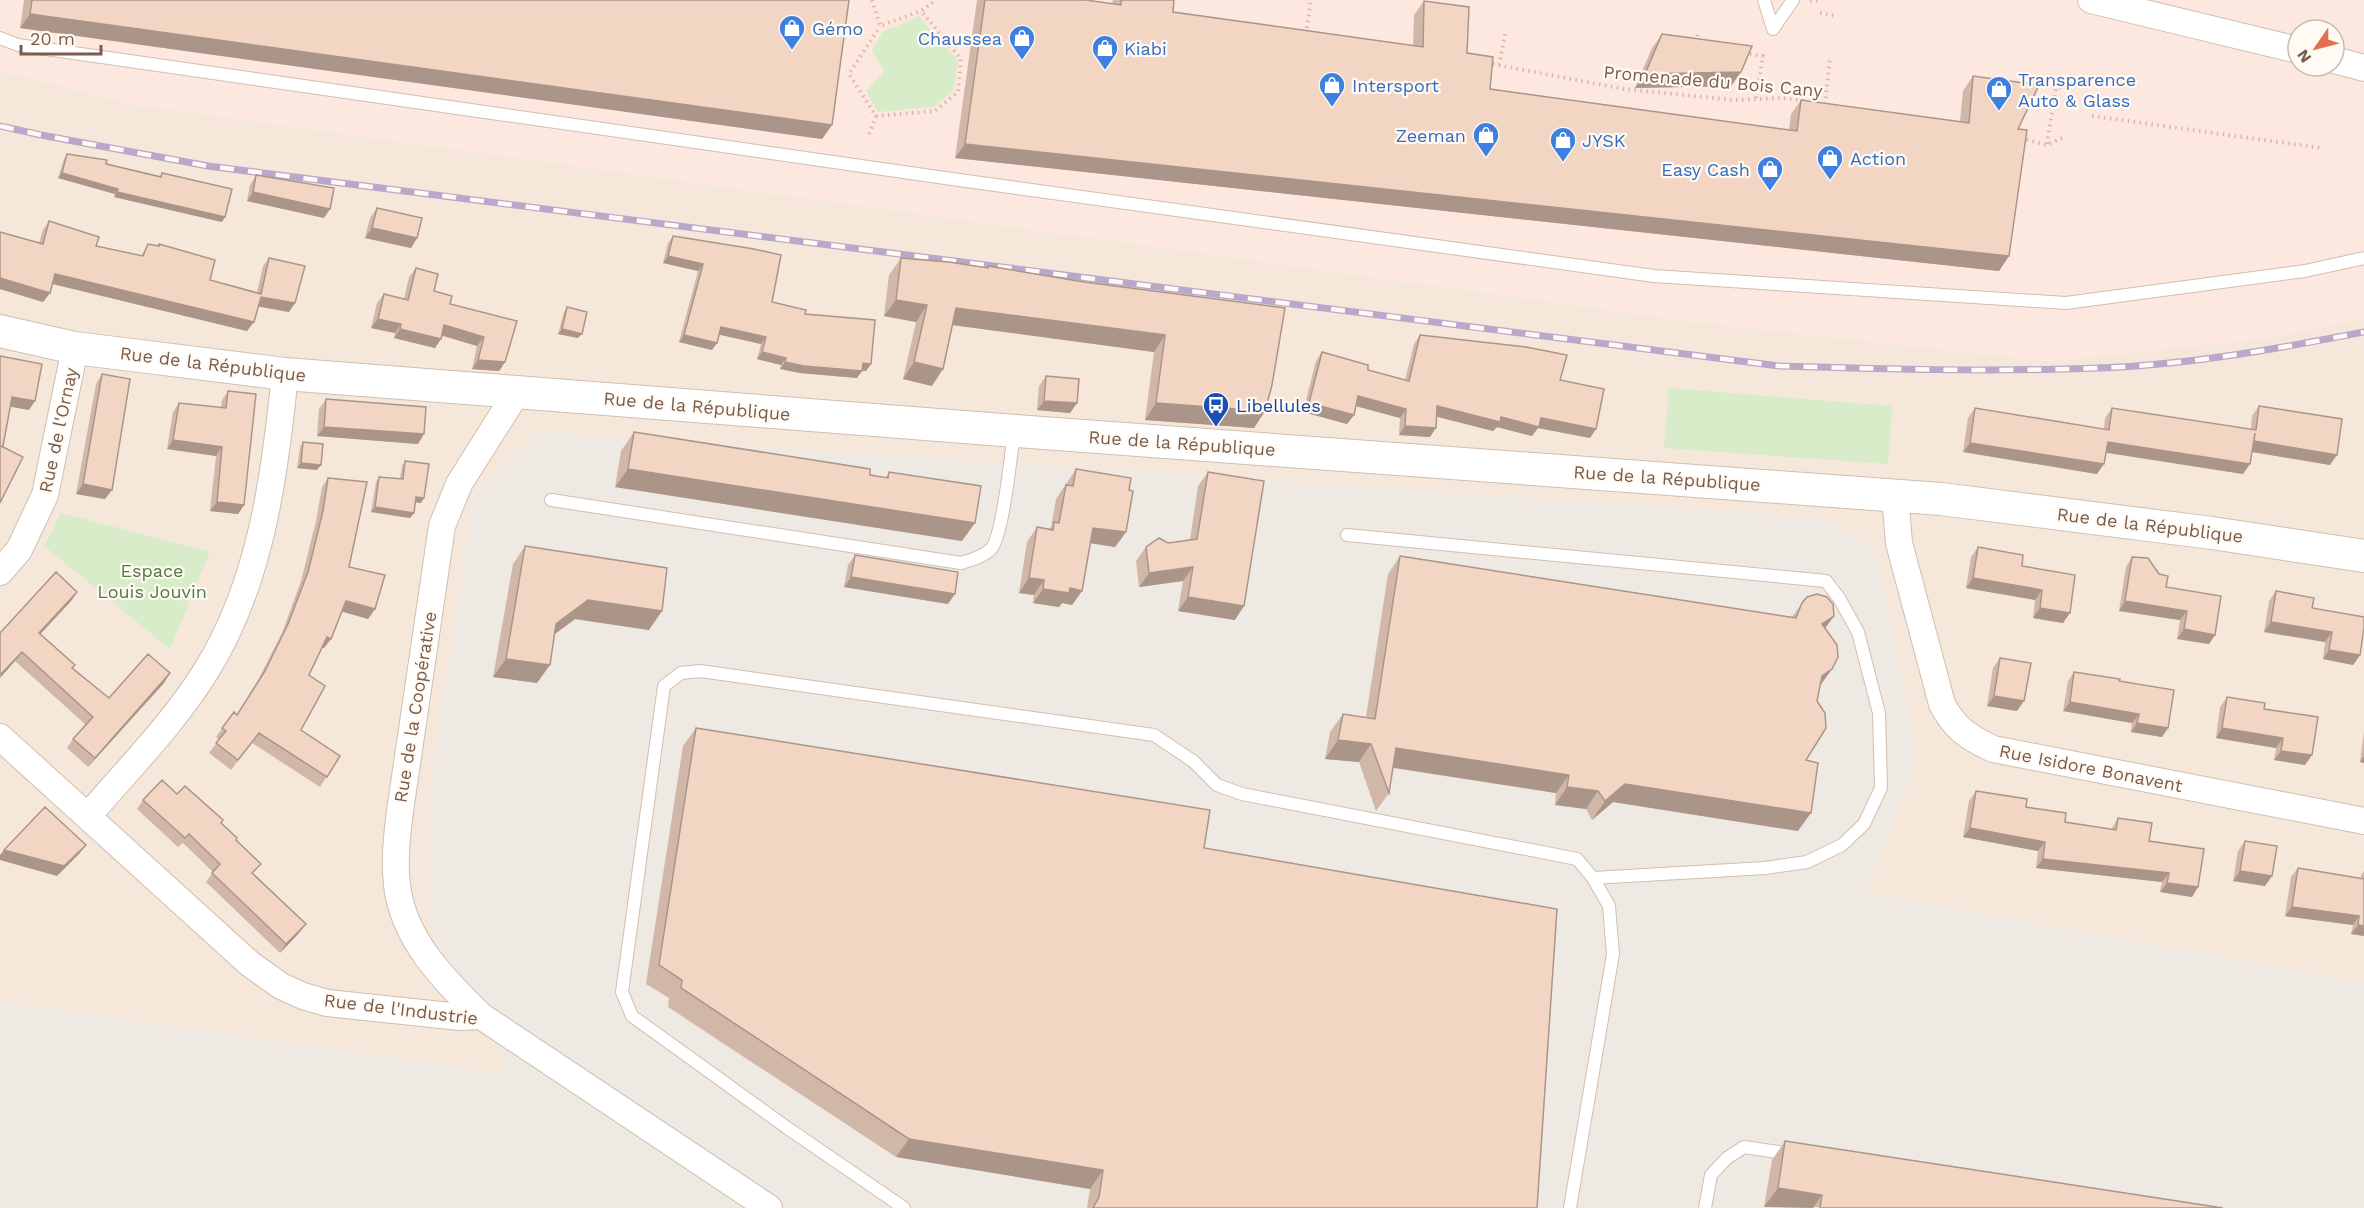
<svg xmlns="http://www.w3.org/2000/svg" width="2364" height="1208" font-family="'Work Sans',sans-serif">
<style>
.residential{fill:#f5e8da}
.commercial{fill:#fde8e0;fill-rule:evenodd}
.industrial{fill:#efe9e4}
.green{fill:#d8ecc9}
.lines{fill:none;stroke-linecap:round;stroke-linejoin:round}
.service-casing{stroke:#d1beb0;stroke-width:14}
.minor-casing{stroke:#d1beb0;stroke-width:28}
.tertiary-casing{stroke:#d1beb0;stroke-width:34}
.path{stroke:#d9b8a5;stroke-width:4;stroke-dasharray:1.5 4.5;stroke-linecap:butt}
.service{stroke:#fff;stroke-width:12}
.minor{stroke:#fff;stroke-width:26}
.tertiary{stroke:#fff;stroke-width:32}
.rail-casing{stroke:#b9a8c9;stroke-width:7}
.rail{stroke:#fffaf3;stroke-width:4.5;stroke-dasharray:14;stroke-linecap:butt}
.wall{fill:#d1b7a8}
.shaded-wall{fill:#aa9588}
.building{fill:#f3d5c3;stroke:#aa9588;stroke-width:1.5}
.labels{text-anchor:middle;dominant-baseline:central;stroke-width:4.5;stroke-linejoin:round;paint-order:stroke}
.shop-label{font-size:18px;fill:#366cbe;stroke:#fffaf3;text-anchor:start}
.street-label{font-size:18px;fill:#7a5c4d;stroke:#fffaf3}
.transit-label{font-size:18px;fill:#164399;stroke:#fffaf3;text-anchor:start}
.park-label{font-size:18px;fill:#537a41;stroke:#fffaf3}
</style>
<rect width="100%" height="100%" fill="#fdf6ec"/>
<!-- residential -->
<path class="residential" d="M0 70 132 104 1692 321 2048 361 2266 338 2364 318V983L1865 893 1917 756 474 495 430 791 429 924 512 1075 0 1002Z"/>
<!-- commercial -->
<path class="commercial" d="M0 0H2364V318L2266 338 2048 361 1692 321 132 104 0 70ZM2298 30H2334V66H2298Z"/>
<!-- industrial -->
<path class="industrial" d="M538 432 1825 518 1877 551 1917 756 1866 893 2364 983V1208H0V1002L511 1075 429 924 430 791 474 495Z"/>
<!-- green -->
<path class="green" d="M919 16 958 61 954 90 934 107 878 112 866 91 884 71 872 51 882 32Z
M1669 388 1892 406 1888 464 1664 448Z
M61 513 210 552 170 649 44 546Z"/>
<g class="lines">
<!-- service casing -->
<g class="service-casing">
<path id="service" d="M1764 0 1773 29
M1773 29 1793 0
M0 38 18 45 952 179 1654 276 2066 303 2305 271 2364 258
M551 500 961 563C971 560 983 557 991 549 1003 536 1011 454 1014 432
M1347 535 1826 581 1839 598 1858 632 1879 713 1881 788 1864 824 1842 845 1807 862 1765 868 1593 878
M904 1208 786 1127 632 1016 622 992 664 686 681 673 700 671 1154 735 1193 761 1217 785 1242 794 1577 859 1593 878 1609 906 1613 954 1570 1208
M1705 1208 1711 1175 1727 1158 1744 1147 1791 1154"/>
</g>
<!-- minor casing -->
<g class="minor-casing">
<path id="minor" d="M2091 0 2298 50
M2334 60 2364 68
M517 392 459 484 442 526 400 811C397 835 394 860 397 885 403 939 444 980 481 1016L769 1208
M1895 495 1899 543 1942 704C1955 729 1968 737 1993 749L2364 821
M0 572 19 550 45 495 75 348
M0 737 250 964 281 986 303 996 327 1003 460 1017 481 1016
M88 816C128 769 173 724 206 671 261 583 275 475 285 374"/>
</g>
<!-- tertiary casing -->
<g class="tertiary-casing">
<path id="tertiary" d="M0 331 75 348 285 374 1015 431 1941 499 2212 533 2364 556"/>
</g>
<!-- path -->
<path class="path" d="M872 0 880 26 921 11 936 0
M1810 1 1819 0
M1820 13 1836 16
M1306 34 1311 0
M1696 42 1698 34
M1744 53 1763 56 1756 99
M1487 63 1624 89 1734 100 1782 98 1804 101
M1499 65 1506 30
M1825 104 1830 58
M876 116 935 111 958 92 961 59 921 11
M2092 116 2321 148
M869 134 876 116 849 74 880 26
M2021 138 2046 145 2065 137
M2047 144 2056 88 2062 87"/>
<!-- service -->
<use href="#service" class="service"/>
<!-- minor -->
<use href="#minor" class="minor"/>
<!-- tertiary -->
<use href="#tertiary" class="tertiary"/>
<!-- rail casing -->
<g class="rail-casing">
<path id="rail" d="M0 126 41 135 208 166 1779 366C1885 369 1991 372 2098 368 2188 365 2276 349 2364 332"/>
</g>
<!-- rail -->
<use href="#rail" class="rail"/>
</g>
<!-- wall -->
<path class="wall" d="M24 0H849L832 125 822 139 20 28Z
M977 0H1086L1112 4 1113 0H1174L1173 12 1413 45 1414 15 1424 1 1467 53 1490 89 1789 130 1791 114 1801 100 1960 121 1963 91 1973 76 2018 129 2009 256 1999 271 955 158Z
M1662 34 1741 72 1731 86 1635 88 1652 48Z
M67 154 160 176 162 173 222 222 114 197 115 194 58 178 64 159Z
M256 175 324 218 247 201 250 185Z
M377 208 417 238 411 248 365 238 370 218Z
M49 221 96 246 141 256 148 244 158 246 159 244 210 280 257 292 263 266 269 258 295 303 289 312 258 306 247 331 52 284 50 293 43 302 0 289V232L39 243 43 230Z
M673 236 772 302 805 314 871 364 866 371 862 370 857 378 800 373 780 369 781 365 757 359 761 344 719 334 717 343 712 350 679 342 698 271 663 263 668 243Z
M901 258 986 268 988 266 1084 282 1285 308 1265 411 1254 428 1145 420 1154 352 953 325 932 386 903 379 916 322 884 316 889 275Z
M416 268 434 291 450 304 517 321 505 362 499 371 472 369 477 346 442 336 435 348 394 338 395 333 371 328 377 303 384 294 404 299 409 277Z
M567 307 578 338 558 334 564 312Z
M1420 335 1560 380 1590 438 1538 428 1532 436 1497 427 1493 431 1437 417 1430 437 1399 435 1400 418 1356 406 1354 415 1347 424 1303 412 1316 361 1322 352 1368 370 1405 380 1414 344Z
M102 374 105 499 76 494 96 384Z
M1046 376 1077 403 1070 413 1037 410 1039 386Z
M228 391 244 505 238 514 210 511 216 456 167 449 173 412 179 403 221 407 222 400Z
M326 399 418 444 317 436 319 409Z
M2259 406 2330 465 2252 452 2243 474 2106 452 2097 474 1963 452 1968 418 1975 408 2104 429 2105 418 2112 408 2251 429 2252 416Z
M634 432 885 478 889 472 962 541 615 487 621 451Z
M303 442 317 470 297 468 300 447Z
M405 461 421 503 415 502 414 513 410 518 371 512 376 482 379 477 400 479 402 466Z
M1076 469 1129 490 1126 532 1115 547 1090 543 1082 591 1072 605 1062 603 1059 607 1033 603 1034 595 1019 593 1027 542 1037 527 1049 529 1051 527 1056 499Z
M1208 472 1235 620 1178 611 1183 581 1139 587 1136 561 1146 547 1168 543 1190 540 1198 486Z
M328 478 349 567 375 609 368 619 342 611 324 648H322L309 675 301 730 340 756 320 787 252 743 231 770 209 753 219 740 216 737 234 712 237 715 258 680 282 633 301 581 316 521 322 487Z
M525 546 649 630 575 619 555 634 537 683 493 677 513 564Z
M1978 547 2022 566 2075 575 2063 623 2033 618 2035 600 1966 588 1971 557Z
M855 555 948 604 844 587 848 565Z
M1400 556 1792 617 1802 603 1834 616 1825 628 1832 669 1820 685 1806 760 1798 831 1613 802 1592 820 1586 809 1555 805 1556 793 1393 768 1389 793 1376 811 1359 762 1325 759 1330 732 1343 714 1366 717 1388 574Z
M2132 557 2166 587 2215 635 2209 644 2177 639 2180 620 2119 611 2126 567Z
M2276 591 2312 608 2360 655 2353 665 2323 659 2325 642 2264 632 2269 601Z
M77 592 71 601 40 634 73 668 109 698 164 683 88 767 67 748 73 739 86 725 15 661 0 678V633Z
M2000 658 2017 711 1987 706 1993 668Z
M2074 672 2119 681 2168 728 2162 737 2131 732 2132 723 2063 711 2068 681Z
M2227 697 2264 709 2305 765 2274 760 2276 748 2216 738 2220 707Z
M696 728 1204 848 1537 1208H1087L1090 1189 896 1157 668 1007 669 998 646 984 683 746Z
M2364 732V763L2360 762Z
M1976 791 2026 807 2065 822 2111 830 2118 818 2149 841 2198 887 2192 897 2160 892 2162 882 2036 868 2038 851 1963 837 1969 801Z
M177 794 222 823 236 840 253 874 299 933 280 953 206 882 213 872 183 843 178 847 137 809 143 800Z
M2245 841 2265 886 2233 881 2238 851Z
M2298 868 2361 878V875L2364 871V936L2351 934 2353 925 2285 916 2291 877Z
M1785 1141 2223 1208 1764 1207 1772 1160Z"/>
<!-- shaded-wall -->
<path class="shaded-wall" d="M30 14 832 125 822 139 20 28Z
M1741 72 1731 86 1635 88 1645 74Z
M965 144 2009 256 1999 271 955 158Z
M62 173 118 189 115 194 58 178Z
M117 192 225 217 222 222 114 197Z
M253 192 330 209 324 218 247 201Z
M372 228 417 238 411 248 365 238Z
M668 256 703 264 698 271 663 263Z
M55 274 254 322 247 331 49 283Z
M0 278 50 293 43 302 0 289Z
M261 297 295 303 289 312 255 306Z
M896 300 927 305 916 322 884 316Z
M956 308 1165 335 1154 352 944 324Z
M378 319 401 324 395 333 371 328Z
M444 325 484 337 477 346 438 334Z
M721 327 766 337 761 344 716 334Z
M400 329 441 339 435 348 394 338Z
M562 329 582 334 578 338 558 334Z
M684 335 717 343 712 350 679 342Z
M762 352 786 358 781 365 757 359Z
M478 360 505 362 499 371 472 369Z
M785 362 862 371 857 378 800 373 780 369Z
M914 362 943 369 932 386 903 379Z
M863 363 871 364 866 371 858 370Z
M1358 396 1406 409 1400 418 1352 405Z
M12 397 35 401 29 410 6 406Z
M1044 401 1077 403 1070 413 1037 410Z
M1156 403 1265 411 1254 428 1145 420Z
M1309 403 1354 415 1347 424 1303 412Z
M1437 406 1501 417 1541 418 1596 429 1590 438 1538 428 1532 436 1497 427 1493 431 1431 415Z
M1405 426 1436 428 1430 437 1399 435Z
M324 427 424 434 418 444 317 436Z
M173 440 222 447 216 456 167 449Z
M2254 441 2337 455 2330 465 2247 451Z
M2108 442 2250 464 2243 474 2101 452Z
M1970 443 2104 464 2097 474 1963 452Z
M301 463 321 465 317 470 297 468Z
M628 469 975 523 962 541 615 487Z
M83 484 112 490 105 499 76 494Z
M416 497 424 498 421 503 413 502Z
M217 502 244 505 238 514 210 511Z
M375 507 414 513 410 518 371 512Z
M1093 528 1126 532 1115 547 1083 542Z
M1193 567 1183 581 1139 587 1149 573Z
M851 577 955 594 948 604 844 587Z
M1029 578 1044 580 1034 595 1019 593Z
M1973 578 2042 590 2035 600 1966 588Z
M1070 588 1082 591 1072 605 1062 603 1059 607 1033 603 1043 589Z
M77 592 71 601 33 642 39 633Z
M1188 597 1244 606 1235 620 1178 611Z
M588 600 662 611 649 630 575 619 544 642 556 624Z
M346 601 375 609 368 619 340 611Z
M2125 601 2187 611 2180 620 2119 611Z
M2040 608 2070 613 2063 623 2033 618Z
M1834 616 1821 634 1822 624Z
M2271 622 2332 632 2325 642 2264 632Z
M2184 629 2215 635 2209 644 2177 639Z
M327 637 331 639 324 648 320 647Z
M2329 650 2360 655 2353 665 2323 659Z
M22 652 15 661 0 678 1 674Z
M506 659 550 665 537 683 493 677Z
M1832 669 1819 687 1822 676Z
M170 673 164 683 88 767 95 758Z
M1994 696 2024 701 2017 711 1987 706Z
M2070 702 2139 714 2132 723 2063 711Z
M2137 723 2168 728 2162 737 2131 732Z
M2222 728 2283 738 2276 748 2216 738Z
M1338 740 1371 744 1359 762 1325 759Z
M1396 748 1569 775 1556 793 1383 766Z
M2281 751 2312 755 2305 765 2274 760Z
M2364 756V763L2360 762Z
M1625 784 1811 813 1798 831 1613 802 1592 820 1605 801Z
M1567 787 1598 791 1586 809 1555 805Z
M1970 828 2045 842 2038 851 1963 837Z
M86 845 79 854 57 876 0 860V855L4 850Z
M2043 859 2169 873 2162 882 2036 868Z
M2240 871 2272 876 2265 886 2233 881Z
M2167 883 2198 887 2192 897 2160 892Z
M2292 907 2359 916 2353 925 2285 916Z
M306 924 299 933 280 953 286 944Z
M2358 925 2364 926V936L2351 934Z
M909 1139 1103 1170 1090 1189 896 1157Z
M1778 1188 1822 1195 1813 1208 1764 1207Z"/>
<!-- building -->
<path class="building" d="M32 0H849L832 125 30 14Z
M985 0H1086L1121 5V0H1174L1173 12 1423 47 1424 1 1469 7 1467 53 1493 57 1490 89 1797 131 1801 100 1969 123 1973 76 2039 85 2018 129 2027 130 2009 256 965 144Z
M1662 34 1752 46 1741 72 1645 74Z
M67 154 107 160 106 164 161 177 162 173 232 189 225 217 117 192 118 189 62 173Z
M256 175 334 188 330 209 253 192Z
M377 208 422 218 417 238 372 228Z
M49 221 99 237 96 246 143 256 148 244 159 246V244L215 260 210 280 261 294 269 258 305 266 295 303 261 297 254 322 55 274 50 293 0 278V232L43 244Z
M673 236 754 249 781 255 772 302 806 310 805 314 875 320 871 364 863 363 862 371 804 366 785 362 786 358 762 352 766 337 721 327 717 343 684 335 703 264 668 256Z
M901 258 949 262 988 268V266L1084 282 1285 308 1272 385 1265 411 1156 403 1165 335 956 308 943 369 914 362 927 305 896 300Z
M416 268 438 274 434 291 452 296 450 304 517 321 505 362 478 360 484 337 444 325 441 339 400 329 401 324 378 319 384 294 408 300Z
M567 307 587 312 582 334 562 329Z
M1420 335 1526 347 1567 355 1560 380 1604 389 1596 429 1541 418 1539 427 1501 417 1500 422 1437 406 1436 428 1405 426 1406 409 1358 396 1354 415 1309 403 1322 352 1368 365V370L1409 381Z
M0 356 42 364 35 401 12 397 3 446H1L23 457 0 503Z
M102 374 130 379 112 490 83 484Z
M1046 376 1079 379 1077 403 1044 401Z
M228 391 256 394 244 505 217 502 222 447 173 440 179 403 226 408Z
M326 399 426 407 424 434 324 427Z
M2259 406 2342 419 2337 455 2254 441 2255 433 2250 464 2108 442 2104 464 1970 443 1975 408 2109 430 2112 408 2256 430Z
M634 432 870 469V475L888 478 889 472 981 486 975 523 628 469Z
M303 442 323 444 321 465 301 463Z
M405 461 429 464 424 498 416 497 414 513 375 507 379 477 403 479Z
M1076 469 1131 478 1129 490 1133 491 1126 532 1093 528 1082 591 1070 588 1069 593 1043 589 1044 580 1029 578 1037 527 1053 530 1054 522 1059 523 1066 485 1073 486Z
M1208 472 1264 481 1244 606 1188 597 1193 567 1149 573 1146 547 1159 538 1168 543 1197 539Z
M328 478 367 482 349 567 385 575 375 609 346 601 331 639 327 637 309 675 325 686 301 730 340 756 327 777 259 733 238 760 216 743 226 731 222 728 234 712 237 715 265 671 288 624 308 572 323 511Z
M525 546 667 568 662 611 588 600 556 624 550 665 506 659Z
M1978 547 2023 555 2022 566 2075 575 2070 613 2040 608 2042 590 1973 578Z
M855 555 958 572 955 594 851 577Z
M1400 556 1796 618 1802 603 1807 597 1817 594 1827 597 1833 604 1834 616 1822 624 1837 645 1838 657 1832 669 1822 676 1817 701 1825 713 1826 728 1806 760 1818 763 1811 813 1625 784 1605 801 1598 791 1567 787 1569 775 1396 748 1389 793 1371 744 1338 740 1343 714 1375 719Z
M2132 557 2148 558 2159 574 2168 576 2166 587 2221 596 2215 635 2184 629 2187 611 2125 601Z
M56 572 77 592 39 633 75 665 72 668 109 698 148 654 170 673 95 758 73 739 93 717 22 652 1 674 0 673V633Z
M2276 591 2314 598 2312 608 2364 617V628L2360 655 2329 650 2332 632 2271 622Z
M2000 658 2031 663 2024 701 1994 696Z
M2074 672 2120 679 2119 681 2174 690 2168 728 2137 723 2139 714 2070 702Z
M2227 697 2265 703 2264 709 2318 717 2312 755 2281 751 2283 738 2222 728Z
M696 728 1210 810 1204 848 1557 909 1537 1208H1093L1099 1197 1103 1170 909 1139 681 988 682 980 659 965Z
M162 780 177 794 185 786 223 820 221 823 237 838 236 840 261 864 252 873 306 924 286 944 212 873 220 864 189 834 185 838 143 800Z
M1976 791 2027 799 2026 807 2066 813 2065 822 2116 830 2118 818 2152 823 2149 841 2204 849 2198 887 2167 883 2169 873 2043 859 2045 842 1970 828Z
M45 807 86 845 64 866 4 850Z
M2245 841 2277 846 2272 876 2240 871Z
M2298 868 2364 879V926L2358 925 2359 916 2292 907Z
M1785 1141 2223 1208H1820L1822 1195 1778 1188Z"/>
<!-- icons -->
<defs>
<g id="shop-pin" transform="scale(1.35)"><path d="M0 17L-7.5 6A9.5 9.5 0 1 1 7.5 6Z" fill="#3f7fe0" stroke="#fffaf3"/><path d="M-5-2.5h2.3a2.7 3.5 0 0 1 5.4 0H5L5.5 6h-11ZM-1.5-2.5h3a1.5 2.3 0 0 0-3 0Z" fill="#fff"/></g>
<g id="bus-pin" transform="scale(1.35)"><path d="M0 17L-7.5 6A9.5 9.5 0 1 1 7.5 6Z" fill="#1a4fb4" stroke="#fffaf3"/><path d="M-5-6H5V4H4V6H2V4H-2V6H-4V4H-5ZM-3.5-4V0h7V-4ZM-3.5 1.2v1.5H-2V1.2ZM2 1.2v1.5H3.5V1.2Z" fill="#fff"/></g>
</defs>
<g fill-rule="evenodd">
<use href="#shop-pin" x="792" y="28"/>
<use href="#shop-pin" x="1022" y="38"/>
<use href="#shop-pin" x="1105" y="48"/>
<use href="#shop-pin" x="1332" y="85"/>
<use href="#shop-pin" x="1999" y="89"/>
<use href="#shop-pin" x="1486" y="135"/>
<use href="#shop-pin" x="1563" y="140"/>
<use href="#shop-pin" x="1830" y="158"/>
<use href="#shop-pin" x="1770" y="169"/>
<use href="#bus-pin" x="1216" y="405"/>
</g>
<g class="labels">
<!-- shop labels -->
<g class="shop-label">
<text x="812" y="28">Gémo</text>
<text x="1002" y="38" text-anchor="end">Chaussea</text>
<text x="1124" y="48">Kiabi</text>
<text x="2018" y="79">Transparence<tspan x="2018" dy="21">Auto &amp; Glass</tspan></text>
<text x="1352" y="85">Intersport</text>
<text x="1466" y="135" text-anchor="end">Zeeman</text>
<text x="1582" y="140">JYSK</text>
<text x="1850" y="158">Action</text>
<text x="1750" y="169" text-anchor="end">Easy Cash</text>
</g>
<!-- street labels -->
<g class="street-label">
<text transform="translate(1713 81) rotate(5)">Promenade du Bois Cany</text>
<text transform="translate(213 364) rotate(7)">Rue de la République</text>
<text transform="translate(697 406) rotate(5)">Rue de la République</text>
<text transform="translate(58 430) rotate(-78)">Rue de l'Ornay</text>
<text transform="translate(1182 443) rotate(4)">Rue de la République</text>
<text transform="translate(1667 478) rotate(4)">Rue de la République</text>
<text transform="translate(2150 525) rotate(7)">Rue de la République</text>
<text transform="translate(415 707) rotate(-81)">Rue de la Coopérative</text>
<text transform="translate(2091 768) rotate(11)">Rue Isidore Bonavent</text>
<text transform="translate(401 1009) rotate(7)">Rue de l'Industrie</text>
</g>
<!-- transit labels -->
<g class="transit-label">
<text x="1236" y="405">Libellules</text>
</g>
<!-- park labels -->
<g class="park-label">
<text x="152" y="570">Espace<tspan x="152" dy="21">Louis Jouvin</tspan></text>
</g>
</g>
<!-- north arrow -->
<g transform="translate(2316 48) rotate(235)"><circle r="28" fill="#fffaf3" stroke="#cabbb1" stroke-width="1.5"/>
<path d="M0-4.5L10 22L0 15L-10 22Z" fill="#e76f51"/>
<text y="-9" font-size="16" font-weight="bold" text-anchor="middle" fill="#7a5c4d">N</text>
</g>
<!-- scale -->
<path d="M21 45v9h80v-9" fill="none" stroke="#7a5c4d" stroke-width="3"/>
<text x="30" y="45" font-size="18" fill="#7a5c4d" stroke="#fffaf3" stroke-width="4.5" paint-order="stroke">20 m</text>
</svg>
